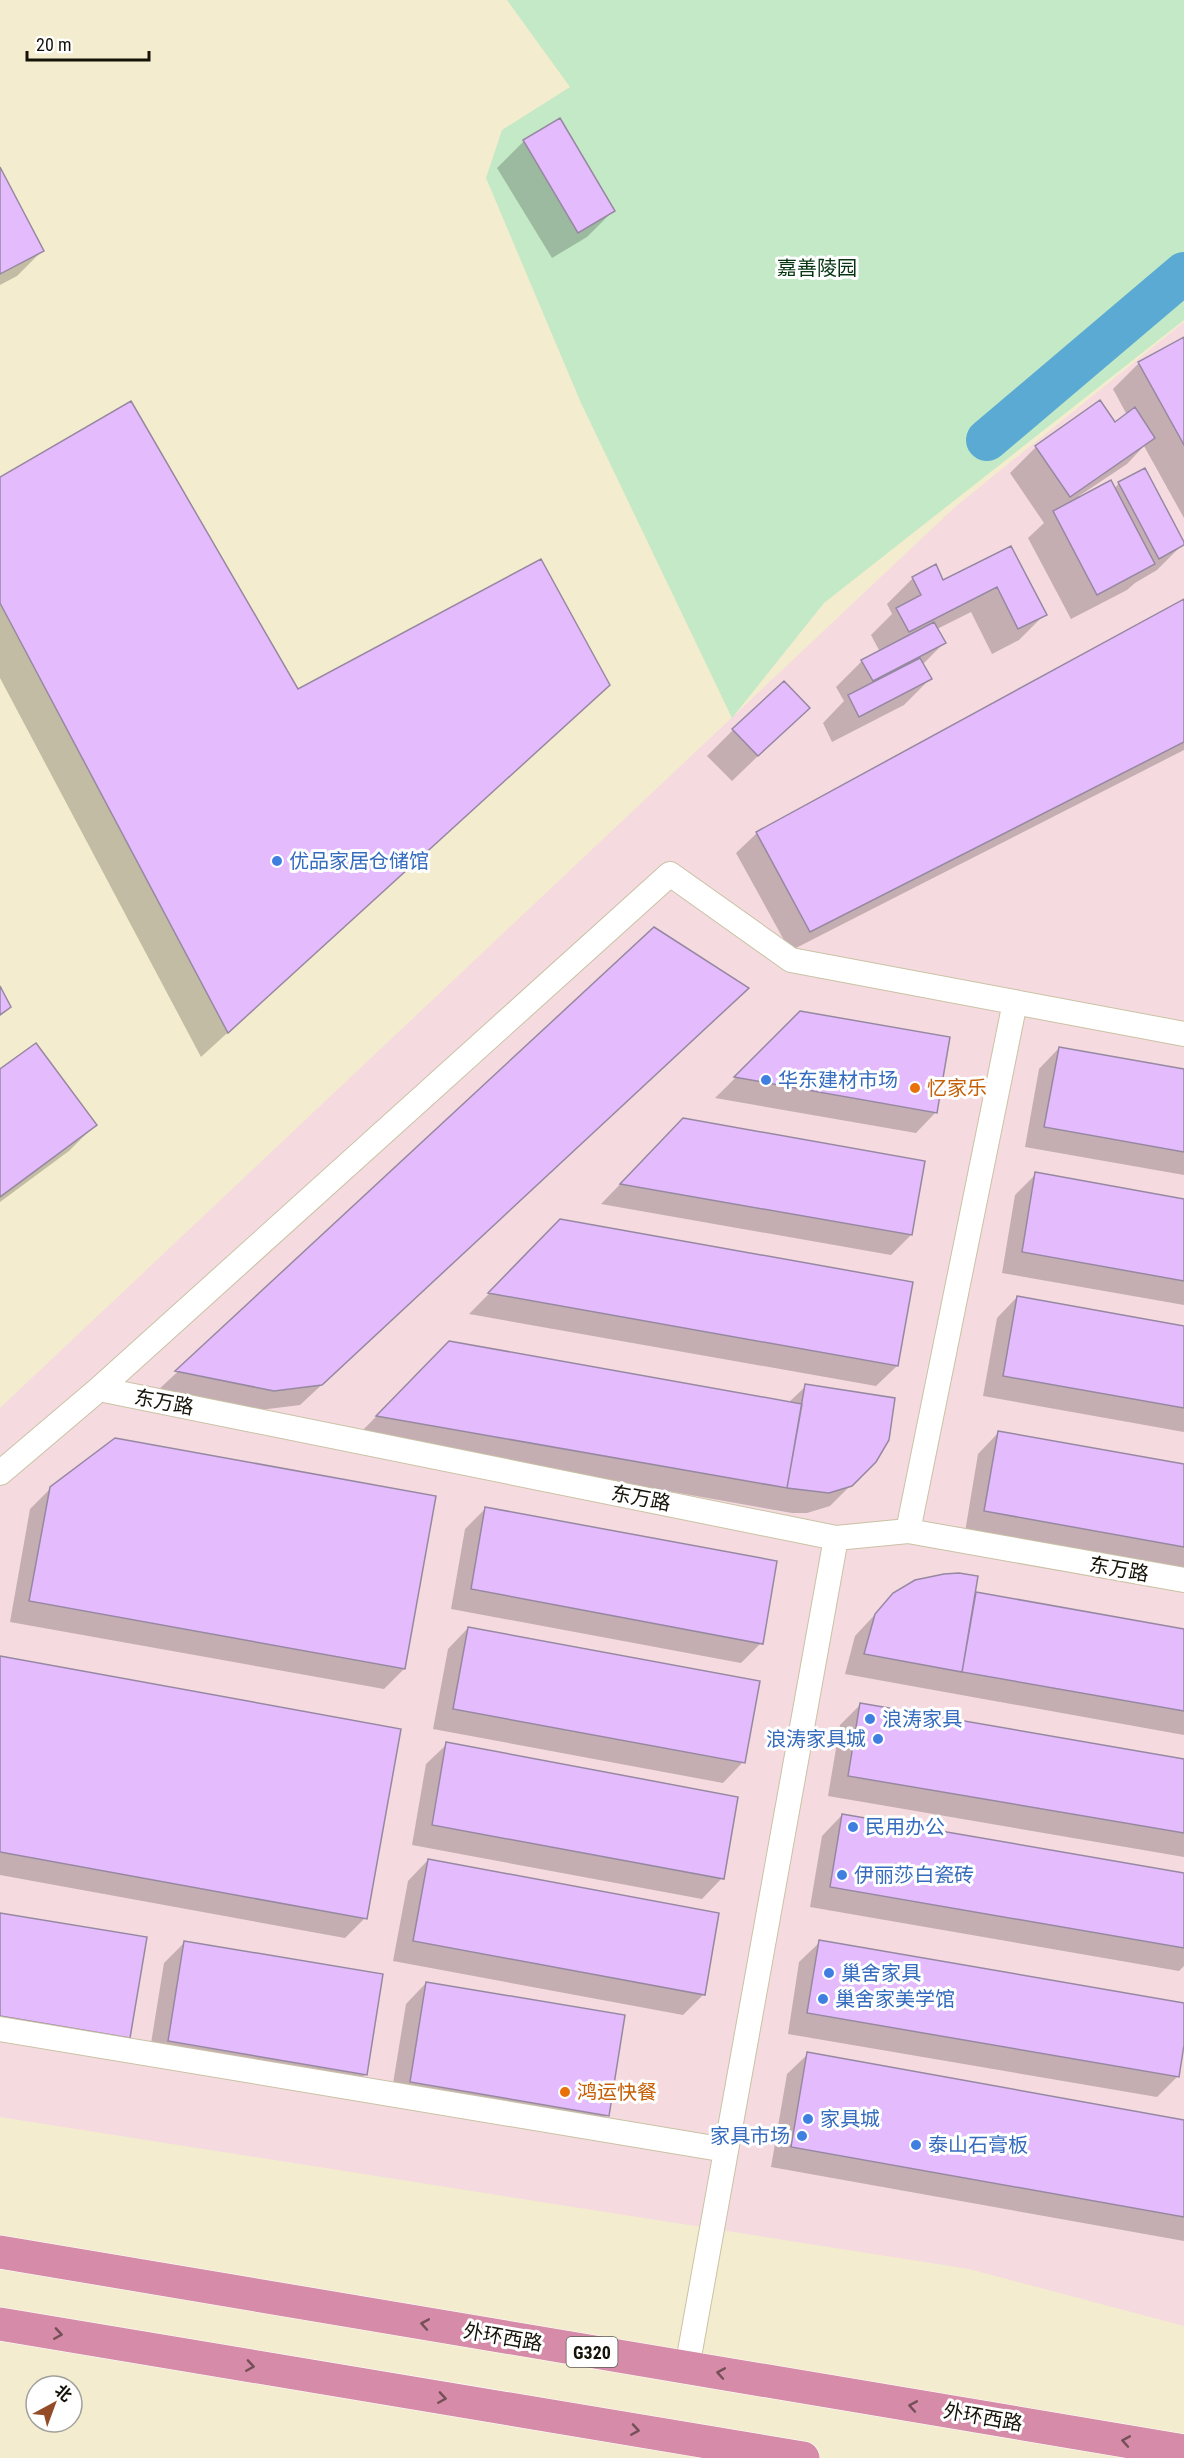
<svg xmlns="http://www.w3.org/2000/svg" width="1184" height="2458" font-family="'Roboto Condensed','Noto Sans SC',sans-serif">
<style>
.commercial{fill:#f5dadf}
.green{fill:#c4e9c7}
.shadow{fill:#0003}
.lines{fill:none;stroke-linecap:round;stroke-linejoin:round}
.canal{stroke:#5aaad3;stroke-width:42}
.building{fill:#e4bcfe;stroke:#9788a1;stroke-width:1.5}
.service-casing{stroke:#cac2a5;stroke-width:26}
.trunk-casing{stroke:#fff;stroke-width:34}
.service{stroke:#fff;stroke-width:24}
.trunk{stroke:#d68ca8;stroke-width:33}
.oneway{stroke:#765058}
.shop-dot{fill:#3f7fe0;stroke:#fff;stroke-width:2}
.food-dot{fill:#e8710a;stroke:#fff;stroke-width:2}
.labels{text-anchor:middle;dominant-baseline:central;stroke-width:6;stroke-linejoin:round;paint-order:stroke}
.shield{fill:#fff;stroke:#5b5a52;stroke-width:1.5}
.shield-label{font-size:18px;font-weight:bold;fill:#151308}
.park-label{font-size:20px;fill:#073411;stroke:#fff}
.shop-label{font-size:20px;fill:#366cbe;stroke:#fff;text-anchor:start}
.food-label{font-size:20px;fill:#c56008;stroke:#fff;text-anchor:start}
.street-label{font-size:20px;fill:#151308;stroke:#fff}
</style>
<rect width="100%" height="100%" fill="#f4ecce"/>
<!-- commercial -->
<path class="commercial" d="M1184 322V2326L969 2269 0 2117V1408L955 507Z"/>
<!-- green -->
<path class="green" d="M507 0H1184V320L824 603 732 718 581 403 486 178 502 130 570 87Z"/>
<!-- shadow -->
<path class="shadow" d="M559 120 613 211 587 237 552 258 497 168 524 141Z
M0 170 43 250 17 276 0 285Z
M1184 339V518L1144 446 1127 464 1079 496 1081 498 1114 489 1119 483 1183 544 1157 570 1135 583 1127 590 1071 619 1028 538 1044 523 1010 473 1036 447 1114 424 1127 415 1113 389 1139 363Z
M0 478 298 691 608 685 201 1057 0 678Z
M1011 548 1045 614 1019 640 992 654 971 612 937 629 944 643 922 665 930 679 904 705 832 742 823 723 844 701 836 687 862 661 880 652 871 635 892 614 887 604 913 578 943 582Z
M1184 601V750L790 951 736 853 757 833Z
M733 730 781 734 732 781 707 756Z
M654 929 726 1009 300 1405 253 1411 157 1391Z
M801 1013 936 1112 916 1133 715 1098Z
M1059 1048 1184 1070V1175L1025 1147 1039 1069Z
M0 1071 95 1125 69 1151 0 1202Z
M663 1140 911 1235 891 1255 601 1204Z
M1036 1174 1184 1200V1305L1002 1273 1015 1195Z
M561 1221 897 1366 876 1386 469 1314Z
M1017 1297 1184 1327V1432L983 1396 997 1318Z
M449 1343 788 1403 806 1386 875 1461 830 1506 807 1513H792L357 1436Z
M998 1433 1184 1466V1570L965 1532 978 1454Z
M51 1488 404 1669 384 1689 10 1622 30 1509Z
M486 1508 761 1643 741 1663 451 1609 465 1529Z
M974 1593 1184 1630V1735L845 1674 855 1636 894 1594Z
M468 1628 743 1762 723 1783 433 1729 448 1649Z
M0 1658 365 1918 345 1938 0 1875Z
M861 1704 1184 1760V1857L828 1796 840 1725Z
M447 1744 722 1878 702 1899 412 1845 426 1764Z
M842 1815 1184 1874V1966L1179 1971 810 1907 822 1836Z
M428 1860 703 1995 683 2015 393 1961 408 1881Z
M0 1914 129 2037 108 2058 0 2040Z
M185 1942 366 2074 345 2094 148 2062 164 1963Z
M820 1942 1184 2004V2035L1177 2077 1157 2097 788 2034 799 1962Z
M426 1983 607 2115 587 2135 390 2102 406 2004Z
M808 2054 1184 2122V2241L771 2167 787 2074Z"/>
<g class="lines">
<!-- canal -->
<path class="canal" d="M987 440 1184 273"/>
</g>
<!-- building -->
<path class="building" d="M560 118 615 211 578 233 523 140Z
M0 167 44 251 0 274Z
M1184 337V445L1138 362Z
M1100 400 1115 422 1135 407 1155 438 1070 497 1035 446Z
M131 401 298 689 541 559 610 685 228 1033 0 603V477Z
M1145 468 1184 542V545L1159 559 1118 482Z
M1111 480 1155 564 1097 595 1053 511Z
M1011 546 1047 615 1018 629 997 587 909 632 896 608 921 595 912 577 936 564 943 580Z
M1184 599V742L810 932 756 832Z
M934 622 946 643 873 681 861 660Z
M920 658 932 679 859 717 848 695Z
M784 681 810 708 758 756 732 729Z
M654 927 749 988 322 1385 274 1391 175 1371Z
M0 986 11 1007 0 1015Z
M800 1011 950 1037 937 1113 734 1077Z
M36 1043 97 1125 0 1197V1069Z
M1059 1047 1184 1069V1152L1044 1127Z
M683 1118 925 1161 912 1235 620 1184Z
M1035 1172 1184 1199V1281L1022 1252Z
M560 1219 913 1282 898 1366 488 1293Z
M1017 1296 1184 1326V1408L1003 1376Z
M449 1341 802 1404 787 1488 376 1416Z
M805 1384 895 1398 889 1440 876 1462 852 1486 829 1493 787 1488Z
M998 1431 1184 1464V1547L984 1511Z
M115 1438 436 1496 405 1669 29 1601 50 1487Z
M485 1507 777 1561 763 1644 471 1589Z
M959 1573 978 1576 962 1672 864 1654 875 1614 893 1593 915 1580 944 1574Z
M976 1592 1184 1629V1711L962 1672Z
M468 1627 760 1681 745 1763 453 1709Z
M0 1656 401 1729 367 1919 0 1852Z
M860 1703 1184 1759V1833L848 1776Z
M446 1742 738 1797 724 1879 432 1825Z
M842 1814 1184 1873V1948L830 1887Z
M428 1859 719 1913 705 1995 413 1941Z
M0 1913 147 1937 130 2038 0 2016Z
M819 1940 1184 2003V2045L1179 2077 807 2013Z
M184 1941 383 1974 367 2075 168 2041Z
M426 1982 625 2015 609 2116 410 2082Z
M807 2052 1184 2120V2217L791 2147Z"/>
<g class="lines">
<!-- service casing -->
<g class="service-casing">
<path id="service" d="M99 1389 836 1538 908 1531 1184 1580
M0 1473 99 1389 670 874 791 960 1184 1034
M908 1531 1015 1002
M0 2029 726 2150
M687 2368 836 1538"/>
</g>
<!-- trunk casing -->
<g class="trunk-casing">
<path id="trunk" d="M0 2252 1184 2451
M0 2324 803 2458"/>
</g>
<!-- service -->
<use href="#service" class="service"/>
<!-- trunk -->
<use href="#trunk" class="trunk"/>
</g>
<!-- one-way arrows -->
<defs><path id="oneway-chevron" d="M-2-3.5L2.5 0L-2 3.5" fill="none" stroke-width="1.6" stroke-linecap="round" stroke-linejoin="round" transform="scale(1.5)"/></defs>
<g class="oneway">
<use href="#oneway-chevron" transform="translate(425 2324) rotate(-170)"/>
<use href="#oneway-chevron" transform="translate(58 2334) rotate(9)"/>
<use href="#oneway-chevron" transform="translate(250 2366) rotate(9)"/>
<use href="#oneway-chevron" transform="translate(721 2373) rotate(-170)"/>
<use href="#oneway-chevron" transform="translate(442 2398) rotate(9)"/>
<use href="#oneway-chevron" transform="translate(913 2406) rotate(-170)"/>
<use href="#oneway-chevron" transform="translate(635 2430) rotate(9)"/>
<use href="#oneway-chevron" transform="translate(1126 2441) rotate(-170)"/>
</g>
<!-- markers -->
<g class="shop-dot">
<circle cx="277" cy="861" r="6"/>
<circle cx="766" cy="1080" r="6"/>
<circle cx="870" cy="1719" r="6"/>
<circle cx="878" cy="1739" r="6"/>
<circle cx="853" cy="1827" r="6"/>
<circle cx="842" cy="1875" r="6"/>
<circle cx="829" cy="1973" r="6"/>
<circle cx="823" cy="1999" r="6"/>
<circle cx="808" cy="2119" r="6"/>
<circle cx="802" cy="2136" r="6"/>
<circle cx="916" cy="2145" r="6"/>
</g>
<g class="food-dot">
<circle cx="915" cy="1088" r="6"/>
<circle cx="565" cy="2092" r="6"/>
</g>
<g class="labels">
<!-- shield labels -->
<rect class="shield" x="566.5" y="2337" width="51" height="30" rx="4.5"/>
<g class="shield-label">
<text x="592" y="2352">G320</text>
</g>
<!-- park labels -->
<g class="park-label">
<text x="817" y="268">嘉善陵园</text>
</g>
<!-- shop labels -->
<g class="shop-label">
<text x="289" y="861">优品家居仓储馆</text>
<text x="778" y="1080">华东建材市场</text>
<text x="882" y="1719">浪涛家具</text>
<text x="866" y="1739" text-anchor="end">浪涛家具城</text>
<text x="865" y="1827">民用办公</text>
<text x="854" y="1875">伊丽莎白瓷砖</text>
<text x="841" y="1973">巢舍家具</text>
<text x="835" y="1999">巢舍家美学馆</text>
<text x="820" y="2119">家具城</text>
<text x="790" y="2136" text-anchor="end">家具市场</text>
<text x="928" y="2145">泰山石膏板</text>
</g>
<!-- food labels -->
<g class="food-label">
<text x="927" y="1088">忆家乐</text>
<text x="577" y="2092">鸿运快餐</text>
</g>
<!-- street labels -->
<g class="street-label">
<text transform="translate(164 1402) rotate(11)">东万路</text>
<text transform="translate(641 1498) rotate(11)">东万路</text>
<text transform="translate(1119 1569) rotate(10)">东万路</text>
<text transform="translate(503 2337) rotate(10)">外环西路</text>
<text transform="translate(983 2417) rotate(10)">外环西路</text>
</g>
</g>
<!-- north arrow -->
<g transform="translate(54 2404) rotate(41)"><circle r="28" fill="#ffffff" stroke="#a1a19c" stroke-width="1.5"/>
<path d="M0-4.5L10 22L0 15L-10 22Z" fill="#934c27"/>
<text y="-9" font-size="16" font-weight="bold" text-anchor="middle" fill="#151308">北</text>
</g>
<!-- scale -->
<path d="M27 51v9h122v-9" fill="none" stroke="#151308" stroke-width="3"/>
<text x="36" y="51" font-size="18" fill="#151308" stroke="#ffffff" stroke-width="4.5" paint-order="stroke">20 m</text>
</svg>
